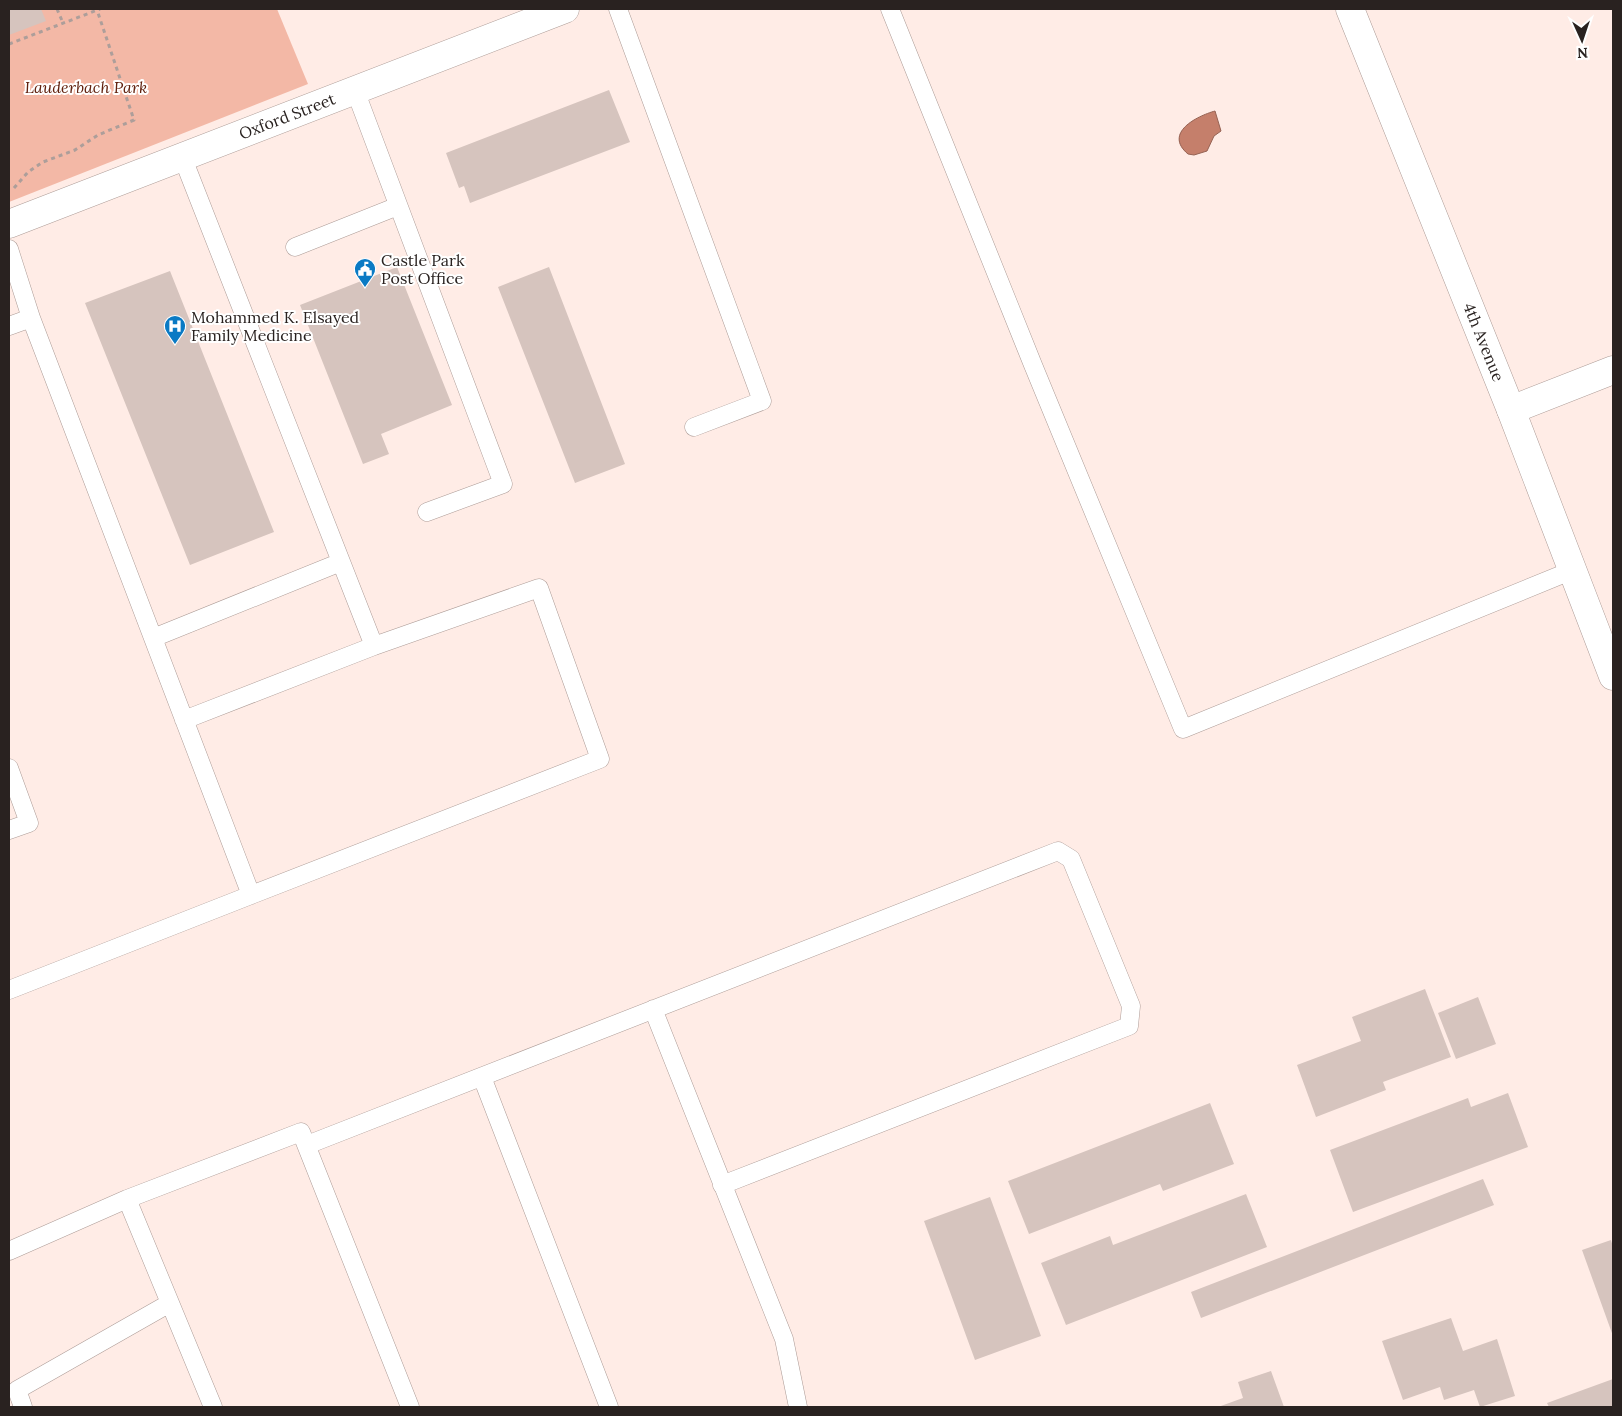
<svg xmlns="http://www.w3.org/2000/svg" width="1622" height="1416" font-family="Lora,serif">
<style>
.green{fill:#f3b8a6}
.water{fill:#c57f6b;stroke:#966354}
.building{fill:#d6c4be}
.lines{fill:none;stroke-linecap:round;stroke-linejoin:round}
.lane-casing{stroke:#ad9c97;stroke-width:19}
.street-casing{stroke:#ad9c97;stroke-width:29}
.secondary-casing{stroke:#ad9c97;stroke-width:29}
.primary-casing{stroke:#ad9c97;stroke-width:29}
.path{stroke:#ad9e9a;stroke-width:3;stroke-dasharray:4 4;stroke-linecap:butt}
.lane{stroke:#fff;stroke-width:18}
.street{stroke:#fff;stroke-width:28}
.secondary{stroke:#fff;stroke-width:28}
.primary{stroke:#fff;stroke-width:28}
.labels{text-anchor:middle;dominant-baseline:central;stroke-width:4;stroke-linejoin:round;paint-order:stroke}
.park-label{font-size:16px;font-style:italic;fill:#60200d;stroke:#fff}
.street-label{font-size:16px;fill:#292220;stroke:#fff}
.poi-label{font-size:16px;fill:#292220;stroke:#fff;text-anchor:start}
</style>
<rect width="100%" height="100%" fill="#ffece6"/>
<!-- green -->
<path class="green" d="M9 9H277L308 84 9 202Z"/>
<!-- water -->
<path class="water" d="M1215 111 1221 131 1214 136 1207 151 1194 155 1188 154C1163 133 1197 116 1215 111Z"/>
<!-- building -->
<path class="building" d="M9 9H41L46 21 9 35Z
M609 90 630 142 470 203 464 186 459 188 446 153Z
M397 267 452 405 381 434 389 454 363 464 300 305Z
M549 267 625 464 575 483 498 287Z
M170 271 274 532 190 565 85 303Z
M1425 989 1451 1057 1383 1082 1386 1090 1316 1117 1297 1065 1361 1041 1352 1017Z
M1478 997 1496 1044 1456 1059 1438 1013Z
M1508 1093 1528 1147 1353 1212 1330 1150 1468 1098 1471 1107Z
M1210 1103 1234 1164 1163 1191 1160 1184 1029 1234 1008 1181Z
M1483 1179 1494 1205 1201 1318 1191 1292Z
M1246 1194 1267 1247 1066 1325 1041 1263 1110 1236 1113 1245Z
M990 1197 1041 1336 975 1360 924 1221Z
M1611 1240 1613 1247V1336L1582 1250Z
M1451 1318 1463 1351 1497 1339 1515 1396 1480 1407 1474 1390 1444 1400 1440 1387 1403 1400 1382 1341Z
M1271 1371 1284 1407H1218L1243 1398 1238 1382Z
M1613 1379V1407H1549L1547 1403Z"/>
<g class="lines">
<!-- lane casing -->
<g class="lane-casing">
<path id="lane" d="M618 9 762 401 694 427
M890 9 1033 365 1183 729 1573 570
M355 90 503 484 427 512
M295 247 398 206
M9 249 31 318 251 895 600 759 539 588 374 646 182 156
M9 326 31 318
M153 638 341 562
M184 720 374 646
M9 768 29 823 9 830
M9 990 251 895
M653 1009 784 1339 798 1407
M482 1077 609 1407
M307 1145 1058 851 1071 859 1131 1006 1129 1026 722 1185
M127 1199 213 1407
M9 1251 127 1199 301 1132 410 1407
M23 1407 17 1390 170 1303"/>
</g>
<!-- street casing -->
<g class="street-casing">
<path id="street" d="M1511 410 1613 370"/>
</g>
<!-- secondary casing -->
<g class="secondary-casing">
<path id="secondary" d="M9 224 565 9"/>
</g>
<!-- primary casing -->
<g class="primary-casing">
<path id="primary" d="M1350 9 1511 410 1613 676"/>
</g>
<!-- path -->
<path class="path" d="M57 9 63 23
M9 44 100 9
M14 188 28 172 43 162 75 150 98 135 134 120 97 10"/>
<!-- lane -->
<use href="#lane" class="lane"/>
<!-- street -->
<use href="#street" class="street"/>
<!-- secondary -->
<use href="#secondary" class="secondary"/>
<!-- primary -->
<use href="#primary" class="primary"/>
</g>
<!-- icons -->
<defs>
<g id="civic-pin" transform="scale(1.125)"><path d="M0 17L-7.5 6A9.5 9.5 0 1 1 7.5 6Z" fill="#0a7ac4" stroke="#fff"/><path d="M-.6-6.5H3V-4.5H.6V-3L4-1V1h2V6H-6V1h2V-1L-.6-3ZM-1.2 2.5V6h2.4V2.5Z" fill="#fff"/></g>
<g id="hospital-pin" transform="scale(1.125)"><path d="M0 17L-7.5 6A9.5 9.5 0 1 1 7.5 6Z" fill="#0a7ac4" stroke="#fff"/><path d="M-5-5h3v3.5h4V-5h3V5h-3V1.5h-4V5h-3Z" fill="#fff"/></g>
</defs>
<g fill-rule="evenodd">
<use href="#civic-pin" x="365" y="269"/>
<use href="#hospital-pin" x="175" y="326"/>
</g>
<g class="labels">
<!-- park labels -->
<g class="park-label">
<text x="86" y="87">Lauderbach Park</text>
</g>
<!-- street labels -->
<g class="street-label">
<text transform="translate(287 116) rotate(-21)">Oxford Street</text>
<text transform="translate(1484 342) rotate(68)">4th Avenue</text>
</g>
<!-- poi labels -->
<g class="poi-label">
<text x="381" y="260">Castle Park<tspan x="381" dy="18">Post Office</tspan></text>
<text x="191" y="317">Mohammed K. Elsayed<tspan x="191" dy="18">Family Medicine</tspan></text>
</g>
</g>
<!-- border -->
<rect width="1622" height="1416" fill="none" stroke="#292220" stroke-width="20"/>
<!-- north arrow -->
<g transform="translate(1582 40) rotate(177)" stroke="#ffffff" stroke-width="4" paint-order="stroke">
<path d="M0-4L9 19L0 12L-9 19Z" fill="#292220"/>
<text y="-8" font-size="14" font-weight="bold" text-anchor="middle" fill="#292220">N</text>
</g>
</svg>
